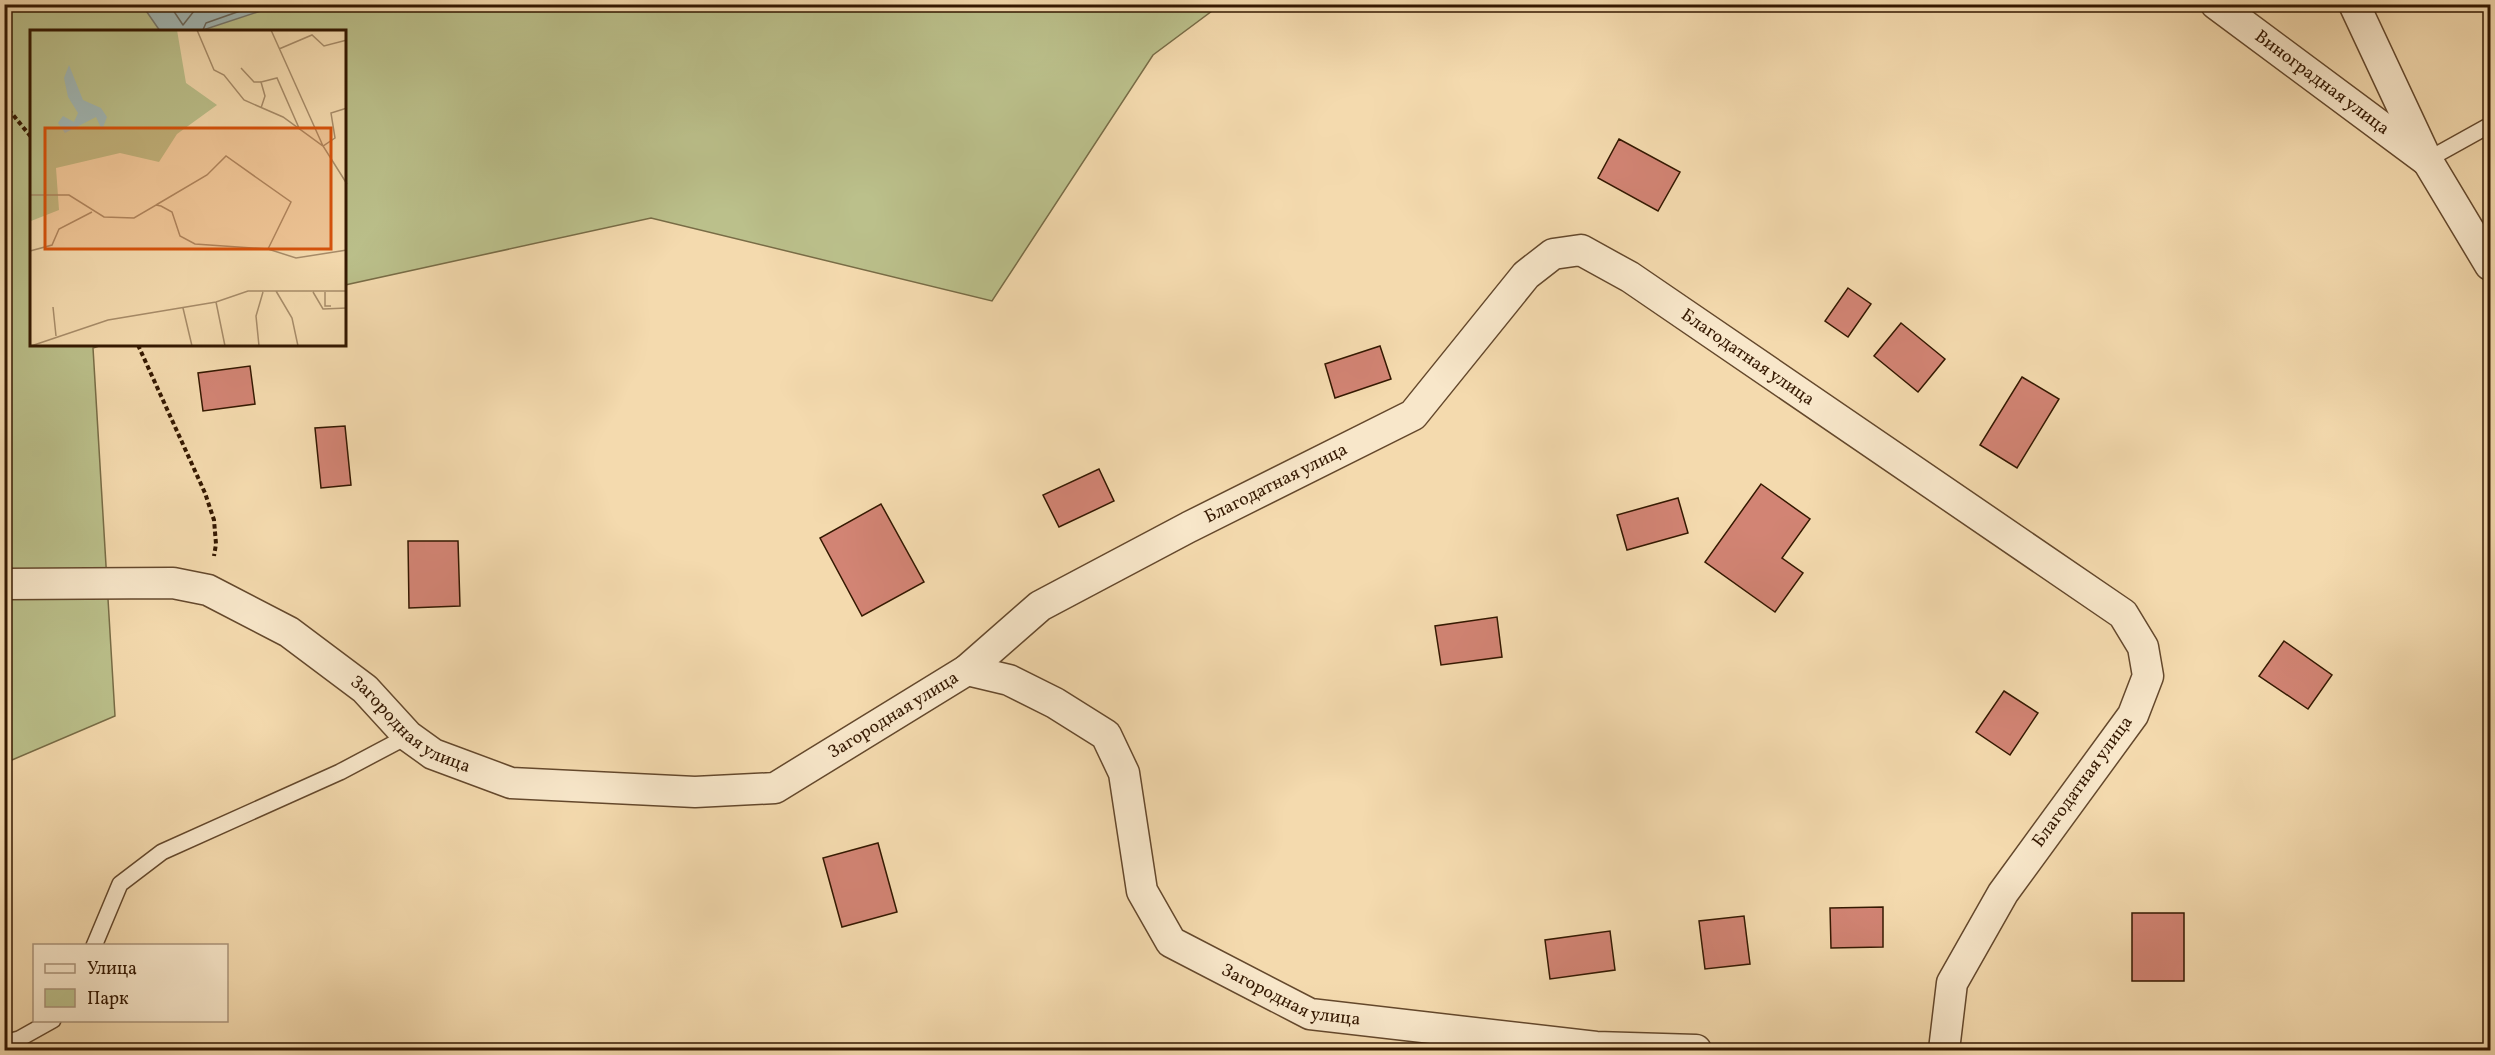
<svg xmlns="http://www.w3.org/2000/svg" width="2495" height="1055" font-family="Vollkorn,serif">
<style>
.green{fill:#bbc08b;stroke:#786c46;stroke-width:1.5}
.water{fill:#a1b8b6;stroke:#75786e;stroke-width:1.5}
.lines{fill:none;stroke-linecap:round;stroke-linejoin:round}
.shore{stroke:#6a685c;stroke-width:1.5}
.building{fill:#d28474;stroke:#341801;stroke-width:1.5}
.service-casing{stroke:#64482c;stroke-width:18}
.minor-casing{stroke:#64482c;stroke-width:33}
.path{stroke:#341801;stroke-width:4;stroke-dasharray:4.5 3;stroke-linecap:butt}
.service{stroke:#f8e7ca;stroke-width:15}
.minor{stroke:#f8e7ca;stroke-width:30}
.labels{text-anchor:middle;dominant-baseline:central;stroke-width:4.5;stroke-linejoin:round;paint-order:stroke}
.street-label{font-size:18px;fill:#341801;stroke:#f8e7ca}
.inset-road{fill:none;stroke:#a78c69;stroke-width:1.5}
.view{fill:#d6520b;fill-opacity:0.15;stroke:#d6520b;stroke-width:3}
.inset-edge{fill:none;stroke:#341801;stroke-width:3}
</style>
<rect width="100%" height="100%" fill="#f4daae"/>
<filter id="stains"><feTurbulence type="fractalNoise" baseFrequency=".00333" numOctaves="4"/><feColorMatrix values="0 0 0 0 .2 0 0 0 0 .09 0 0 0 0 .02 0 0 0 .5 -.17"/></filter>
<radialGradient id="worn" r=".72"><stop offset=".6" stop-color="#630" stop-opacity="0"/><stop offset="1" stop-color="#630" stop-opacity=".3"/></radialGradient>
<!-- green -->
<path class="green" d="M5 5H1220L1153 55 992 301 651 218 345 285V32H32V345H102L93 348 115 716 5 763Z"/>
<!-- water -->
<path class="water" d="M142 5H279L200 31H160Z"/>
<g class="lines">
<!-- shore -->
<path class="shore" d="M169 4 183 25 194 11 209 4
M202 32 206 23 260 4"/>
</g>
<!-- building -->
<path class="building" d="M1619 139 1680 172 1658 211 1598 178Z
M1848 288 1871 304 1848 337 1825 321Z
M1901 323 1945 359 1918 392 1874 356Z
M1380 346 1391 379 1335 398 1325 364Z
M250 366 255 404 203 411 198 373Z
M2022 377 2059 399 2017 468 1980 445Z
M345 426 351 485 321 488 315 428Z
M1099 469 1114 501 1059 527 1043 495Z
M1761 484 1810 519 1782 558 1803 573 1775 612 1705 562Z
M1678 498 1688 533 1627 550 1617 515Z
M881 504 924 582 862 616 820 538Z
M408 541H458L460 606 409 608Z
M1497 617 1502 657 1441 665 1435 626Z
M2284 641 2332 675 2308 709 2259 676Z
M2004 691 2038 713 2010 755 1976 732Z
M878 843 897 912 842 927 823 858Z
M1883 907V947L1831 948 1830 908Z
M2132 913H2184V981H2132Z
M1744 916 1750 964 1705 969 1699 921Z
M1610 931 1615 970 1550 979 1545 940Z"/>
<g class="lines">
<!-- service casing -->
<g class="service-casing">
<path id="service" d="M2427 160 2490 125
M94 946 120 884 162 852 340 772 408 736
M4 1043 19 1039 53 1020"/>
</g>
<!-- minor casing -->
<g class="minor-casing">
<g id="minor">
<path id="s1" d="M2216 4 2426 160"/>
<path d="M2354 4 2427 160 2490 265"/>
<path id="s2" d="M4 584 173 583 208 590 289 632 365 689 408 736 433 754 511 783 695 792 775 788 967 670 1009 680 1055 703 1106 735 1124 773 1142 891 1171 942 1310 1014 1596 1047 1696 1050"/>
<path id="s3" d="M967 670 1040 606 1189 527 1413 415 1526 275 1553 254 1581 250 1630 277 2123 614 2143 647 2148 676 2133 715 2003 893 1952 983 1944 1050"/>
</g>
</g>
<!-- path -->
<path class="path" d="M4 104 32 138
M138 345 205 493 214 520 216 544 214 556"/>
<!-- service -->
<use href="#service" class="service"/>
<!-- minor -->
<use href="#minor" class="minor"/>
</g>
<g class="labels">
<!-- street labels -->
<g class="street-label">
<text stroke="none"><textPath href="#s1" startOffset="132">Виноградная улица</textPath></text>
<text stroke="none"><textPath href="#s3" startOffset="957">Благодатная улица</textPath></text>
<text stroke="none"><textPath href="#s3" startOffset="363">Благодатная улица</textPath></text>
<text stroke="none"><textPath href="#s2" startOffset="972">Загородная улица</textPath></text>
<text stroke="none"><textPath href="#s2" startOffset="450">Загородная улица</textPath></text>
<text transform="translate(2083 782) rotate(-54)">Благодатная улица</text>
<text stroke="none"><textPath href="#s2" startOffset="1566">Загородная улица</textPath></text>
</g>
</g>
<!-- overview -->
<g transform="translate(30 30)">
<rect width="316" height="316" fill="#f4daae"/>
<path d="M0 0H147L156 53 187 75 147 104 129 132 90 123 26 138 29 180 1 191Z" fill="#bbc08b"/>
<path d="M39 35 53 70 71 78 77 87 72 100 66 87 35 103 28 93 33 86 44 92 48 83 38 67 34 48Z" fill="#a1b8b6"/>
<path class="inset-road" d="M167 0 184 40 194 45 214 70 253 87 293 116 305 108 301 83 317 78M241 0 293 116 317 154M249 19 282 5 294 16 317 10M211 38 224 52H231M231 78 235 66 231 52 247 48 269 98M0 165H39L74 187 104 188 126 175 131 176 142 182 150 206 165 214 238 219 266 228 317 220M126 175 177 145 196 126 261 172 238 219M0 221 22 215 29 199 62 182M246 261 262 288 268 316M283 262 293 279 317 278M295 262V276H301M186 272 195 316M23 277 26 306M153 278 162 316M1 316 78 290 186 272 218 261H317M229 316 226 286 233 262"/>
<path class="view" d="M15 98H301V219H15Z"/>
<rect width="316" height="316" class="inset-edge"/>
</g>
<!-- margin -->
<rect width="2495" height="1055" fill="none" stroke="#f4daae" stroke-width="24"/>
<rect x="6" y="6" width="2483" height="1043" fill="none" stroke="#341801" stroke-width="3"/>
<rect x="12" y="12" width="2471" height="1031" fill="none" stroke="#341801" stroke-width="1.5"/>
<!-- legend -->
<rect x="33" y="944" width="195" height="78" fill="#f8e7ca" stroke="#aa947a" stroke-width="1.5"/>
<rect x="45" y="964" width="30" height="9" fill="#f8e7ca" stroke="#aa947a" stroke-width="1.5"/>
<text x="87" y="974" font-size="18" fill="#341801">Улица</text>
<rect x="45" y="989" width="30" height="18" fill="#bbc08b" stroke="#aa947a" stroke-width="1.5"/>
<text x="87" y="1004" font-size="18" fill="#341801">Парк</text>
<rect width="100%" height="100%" filter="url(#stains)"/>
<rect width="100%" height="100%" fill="url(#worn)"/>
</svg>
